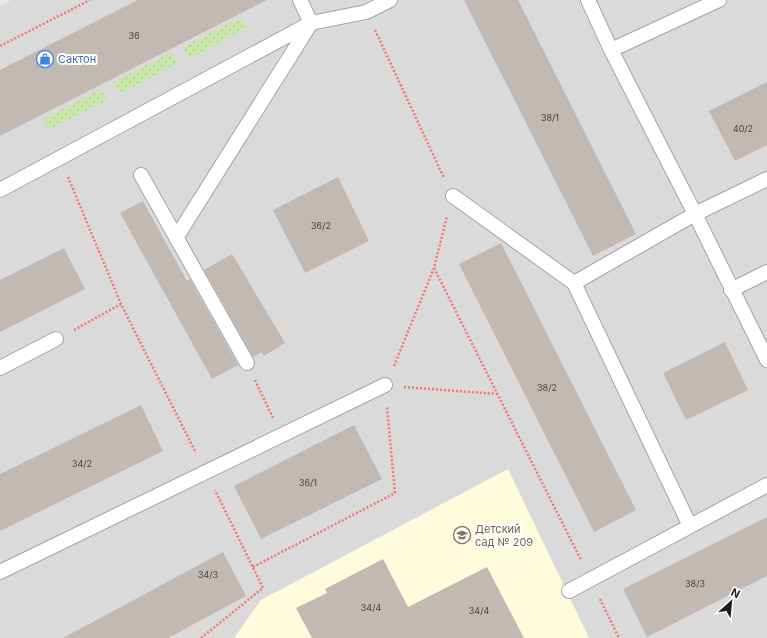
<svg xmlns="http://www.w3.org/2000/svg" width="767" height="638" font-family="Inter,sans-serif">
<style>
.residential{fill:#dbdada}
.education{fill:#fefcdc}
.grass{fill:url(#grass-dots)}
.building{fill:#c2b9b3}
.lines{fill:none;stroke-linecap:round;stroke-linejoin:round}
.lane-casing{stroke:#a4a4a4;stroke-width:16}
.path{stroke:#f4756e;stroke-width:2.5;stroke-dasharray:2 2;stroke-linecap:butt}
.lane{stroke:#fff;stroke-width:14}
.labels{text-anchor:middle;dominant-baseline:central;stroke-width:4;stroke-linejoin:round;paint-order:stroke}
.number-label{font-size:9px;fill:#464442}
.shop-label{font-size:11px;fill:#366cbe;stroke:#fff;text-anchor:start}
.education-label{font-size:11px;fill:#785e54;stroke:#fff;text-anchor:start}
</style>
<defs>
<pattern id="grass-dots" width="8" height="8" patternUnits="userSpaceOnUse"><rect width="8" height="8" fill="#cae6aa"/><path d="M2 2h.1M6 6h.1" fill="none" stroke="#adc592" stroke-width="1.8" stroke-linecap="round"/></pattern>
</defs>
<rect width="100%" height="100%" fill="#eeeae3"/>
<!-- residential -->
<path class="residential" d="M11 0H767V638H0V6Z"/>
<!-- education -->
<path class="education" d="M508 469 589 638H234L261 600Z"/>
<!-- grass -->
<path class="grass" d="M241 17 247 28 189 58 183 47Z
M172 52 178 63 120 93 114 82Z
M101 89 107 100 48 130 43 119Z"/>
<!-- building -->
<path class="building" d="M138 0H267L0 136V70Z
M464 0H518L636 234 593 256Z
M767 82V145L735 161 709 111Z
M338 177 369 241 305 273 273 210Z
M143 201 187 281 190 279 238 365 212 379 120 213Z
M501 243 636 510 594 532 459 264Z
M64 248 85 289 0 332V280Z
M232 254 285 343 264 356 262 352 253 357 204 270Z
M725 342 748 390 686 420 663 373Z
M141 405 163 451 0 531V474Z
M354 425 382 479 261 539 234 486Z
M767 517V576L647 637 623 589Z
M223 552 246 596 168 638H63Z
M383 559 408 607 487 567 524 638H312L296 608 327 593 325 589Z"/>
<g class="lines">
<!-- lane casing -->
<g class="lane-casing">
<path id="lane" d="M588 0 611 50 719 0
M611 50 695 214 767 179
M141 175 247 363
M0 190 311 23 366 12 390 0
M453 196 574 283 695 214 767 360
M176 238 311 23 300 0
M574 283 690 526
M731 290 767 272
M0 368 56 339
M0 572 385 385
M569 591 767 485"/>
</g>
<!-- path -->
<path class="path" d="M375 30 444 178
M0 46 90 0
M68 177 121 304 196 453
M434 268 581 560
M74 330 121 304
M394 366 434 268 447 216
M255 380 273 418
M404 387 497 394
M253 567 395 493 387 407
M600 599 619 638
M201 638 263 588 215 490"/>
<!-- lane -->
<use href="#lane" class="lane"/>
</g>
<!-- icons -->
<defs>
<g id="shop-ring" transform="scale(0.9)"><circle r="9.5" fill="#fff" stroke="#3f7fe0" stroke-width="1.5"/><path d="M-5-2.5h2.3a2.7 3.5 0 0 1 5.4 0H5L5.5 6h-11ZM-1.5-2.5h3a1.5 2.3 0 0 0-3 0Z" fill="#3f7fe0"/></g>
<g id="school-ring" transform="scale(0.9)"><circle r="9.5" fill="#fff" stroke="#8d6e63" stroke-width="1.5"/><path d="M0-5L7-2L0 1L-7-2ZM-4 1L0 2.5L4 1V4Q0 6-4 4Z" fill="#8d6e63"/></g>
</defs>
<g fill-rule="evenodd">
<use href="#shop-ring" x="45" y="59"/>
<use href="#school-ring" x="462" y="535"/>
</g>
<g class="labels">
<!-- number labels -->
<g class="number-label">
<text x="134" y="35">36</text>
<text x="550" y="117">38/1</text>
<text x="743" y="128">40/2</text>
<text x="321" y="225">36/2</text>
<text x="547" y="387">38/2</text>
<text x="82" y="463">34/2</text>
<text x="308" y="482">36/1</text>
<text x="208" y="574">34/3</text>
<text x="695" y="583">38/3</text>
<text x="371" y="607">34/4</text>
<text x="479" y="610">34/4</text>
</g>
<!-- shop labels -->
<g class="shop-label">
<text x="58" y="59">Сактон</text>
</g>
<!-- education labels -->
<g class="education-label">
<text x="475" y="529">Детский<tspan x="475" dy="13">сад № 209</tspan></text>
</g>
</g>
<!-- north arrow -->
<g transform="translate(731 602) rotate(27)" stroke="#ffffff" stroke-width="3" paint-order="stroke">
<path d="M0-3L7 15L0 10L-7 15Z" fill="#1d1d1d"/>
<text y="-6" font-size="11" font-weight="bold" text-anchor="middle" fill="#1d1d1d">N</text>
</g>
</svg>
